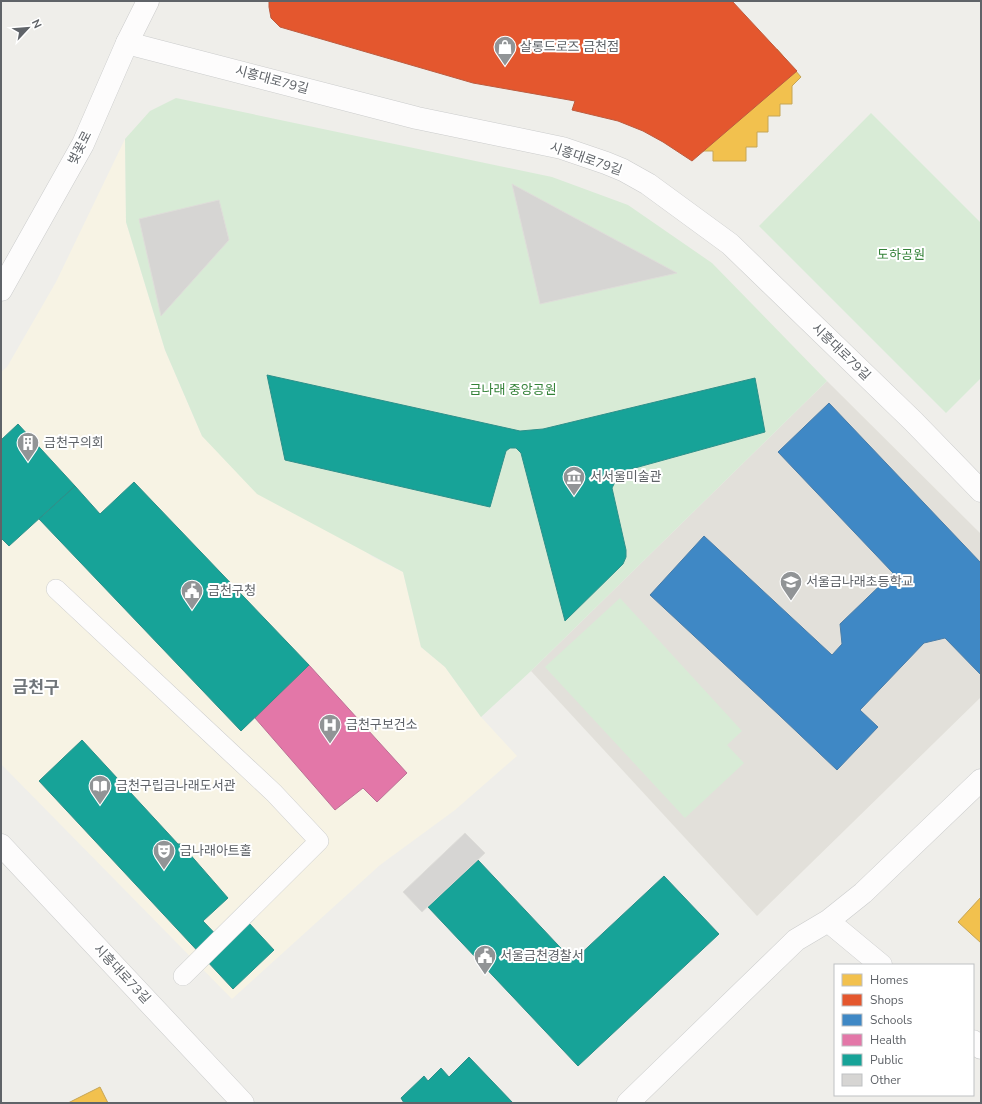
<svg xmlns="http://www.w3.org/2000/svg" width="982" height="1104" font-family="'Nunito Sans','Noto Sans KR',sans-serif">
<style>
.commercial{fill:#f7f3e4}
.education{fill:#e2e0da}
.green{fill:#d8ebd6}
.homes{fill:#f2c14e;stroke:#c6a556}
.shops{fill:#e4572e;stroke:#bc5b3f}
.schools{fill:#3f88c5;stroke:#497da9}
.health{fill:#e377a8;stroke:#bb7195}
.public{fill:#17a398;stroke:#2d908a}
.building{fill:#d6d5d3;stroke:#deddd9}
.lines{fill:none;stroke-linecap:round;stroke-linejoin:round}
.pedestrian-casing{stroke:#cbcccc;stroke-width:20}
.minor-casing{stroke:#cbcccc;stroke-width:23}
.tertiary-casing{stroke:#cbcccc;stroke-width:23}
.pedestrian{stroke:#fdfcfc;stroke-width:19}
.minor{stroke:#fdfcfc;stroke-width:22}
.tertiary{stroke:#fdfcfc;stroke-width:22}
.labels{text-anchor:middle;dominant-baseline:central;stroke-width:4;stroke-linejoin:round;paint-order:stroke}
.poi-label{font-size:13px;fill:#5f6368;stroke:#fff;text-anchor:start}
.street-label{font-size:13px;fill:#5f6368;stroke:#fff}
.park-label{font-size:13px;fill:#348238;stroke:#fff}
.district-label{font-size:17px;font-weight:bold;fill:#70757a;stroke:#fff}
</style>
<rect width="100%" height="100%" fill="#efeeea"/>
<!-- commercial -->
<path class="commercial" d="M125 139 126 222 165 350 202 436 373 557 403 572 421 647 445 667 481 717 517 756 455 810 380 865 232 999 1 764V372L7 367 56 282Z"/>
<!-- education -->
<path class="education" d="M827 381 981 534V697L757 916 531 671Z"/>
<!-- green -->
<path class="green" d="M176 98 552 177 628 205 712 263 827 381 531 671 481 717 445 667 421 647 403 572 257 494 202 436 165 350 126 222 125 139 150 111Z
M871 113 981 223V378L946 413 759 226Z
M620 598 742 731 727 745 744 763 685 818 545 667Z"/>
<!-- homes -->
<path class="homes" d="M303 1H390L409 7 397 44 369 35 301 31Z
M669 1 727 2 700 26 698 51H690L689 62 670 61 669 71 655 69 654 83 631 80 633 55 623 54V46L634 48 635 35 649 36 650 21H659L661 5 669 6Z
M777 49 801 77 792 86V104H780V116H768V132H757V147H746V161H713V151H692V106H709V97H724V85H737V69H757Z
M981 897V943L958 922Z
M100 1087 108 1103H68Z"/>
<!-- shops -->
<path class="shops" d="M269 1H732L797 71 692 161 663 142 643 131 618 121 572 110 575 101 473 83 280 27 271 18 269 7Z"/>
<!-- schools -->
<path class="schools" d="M829 403 981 563V675L945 638 924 643 860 710 878 727 837 770 779 715 650 595 704 536 832 655 842 644 840 624 893 573 778 452Z"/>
<!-- health -->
<path class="health" d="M309 665 407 773 377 802 363 788 335 810 255 718Z"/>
<!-- public -->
<path class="public" d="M267 375 520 431 543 429 755 378 765 432 624 471 618 476 612 488 626 550V557L623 564 565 621 521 453 516 448H510L506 451 490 507 285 460Z
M18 424 75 486 9 546 1 538V440Z
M134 482 309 665 241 731 39 519 75 486 100 514Z
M82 740 178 844H181L228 898 203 921 225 944 248 922 274 950 233 989 39 781Z
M478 860 573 961 664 876 719 934 578 1066 428 907Z
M469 1057 513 1103H404L401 1098 424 1076 428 1081 441 1068 449 1077Z"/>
<!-- building -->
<path class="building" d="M512 184 677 273 540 304Z
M219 200 229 240 161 316 139 219Z
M465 833 485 853 422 912 403 892Z"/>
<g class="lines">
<!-- pedestrian casing -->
<g class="pedestrian-casing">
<path id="pedestrian" d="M56 589 274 793 319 841 183 976"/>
</g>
<!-- minor casing -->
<g class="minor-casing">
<path id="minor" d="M127 43 417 118 562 148 606 163 623 170 648 184 730 244 913 421 981 491
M828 921 881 965
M973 1041 981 1048
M628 1103 796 940 828 921 863 893 981 780"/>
</g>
<!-- tertiary casing -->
<g class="tertiary-casing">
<path id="tertiary" d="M1 290 83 144 127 43 148 1
M1 845 243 1103"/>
</g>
<!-- pedestrian -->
<use href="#pedestrian" class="pedestrian"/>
<!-- minor -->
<use href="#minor" class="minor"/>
<!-- tertiary -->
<use href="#tertiary" class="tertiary"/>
</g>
<!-- icons -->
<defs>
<g id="shop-pin" transform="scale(1.15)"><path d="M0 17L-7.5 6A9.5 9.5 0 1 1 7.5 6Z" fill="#919496" stroke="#fff"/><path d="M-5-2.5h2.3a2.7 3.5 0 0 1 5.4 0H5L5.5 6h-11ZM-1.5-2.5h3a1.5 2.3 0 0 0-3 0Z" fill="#fff"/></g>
<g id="building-pin" transform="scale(1.15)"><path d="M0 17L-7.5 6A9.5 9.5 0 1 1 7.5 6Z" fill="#919496" stroke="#fff"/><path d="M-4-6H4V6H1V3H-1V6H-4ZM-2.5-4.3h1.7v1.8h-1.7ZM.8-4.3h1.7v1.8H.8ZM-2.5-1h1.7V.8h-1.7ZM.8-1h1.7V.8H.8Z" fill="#fff"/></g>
<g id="museum-pin" transform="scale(1.15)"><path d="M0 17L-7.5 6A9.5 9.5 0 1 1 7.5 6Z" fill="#919496" stroke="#fff"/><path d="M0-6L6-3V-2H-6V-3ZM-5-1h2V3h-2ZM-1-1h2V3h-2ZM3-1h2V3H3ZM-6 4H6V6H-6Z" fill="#fff"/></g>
<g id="school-pin" transform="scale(1.15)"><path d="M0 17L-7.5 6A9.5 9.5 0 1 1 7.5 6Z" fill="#919496" stroke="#fff"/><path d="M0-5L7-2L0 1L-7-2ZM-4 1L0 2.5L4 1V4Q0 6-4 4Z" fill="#fff"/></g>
<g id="civic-pin" transform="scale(1.15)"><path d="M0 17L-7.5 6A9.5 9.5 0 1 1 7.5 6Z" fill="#919496" stroke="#fff"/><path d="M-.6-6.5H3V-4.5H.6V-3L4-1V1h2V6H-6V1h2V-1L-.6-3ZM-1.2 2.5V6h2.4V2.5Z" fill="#fff"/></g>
<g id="hospital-pin" transform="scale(1.15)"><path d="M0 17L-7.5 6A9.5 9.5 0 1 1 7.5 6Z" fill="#919496" stroke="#fff"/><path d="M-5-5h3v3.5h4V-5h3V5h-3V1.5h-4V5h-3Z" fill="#fff"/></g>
<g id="library-pin" transform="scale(1.15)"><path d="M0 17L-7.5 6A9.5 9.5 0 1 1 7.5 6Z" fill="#919496" stroke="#fff"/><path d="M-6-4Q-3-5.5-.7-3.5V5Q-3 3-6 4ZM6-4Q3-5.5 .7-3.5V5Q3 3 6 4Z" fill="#fff"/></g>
<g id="theatre-pin" transform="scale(1.15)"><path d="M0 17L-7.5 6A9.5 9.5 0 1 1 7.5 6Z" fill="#919496" stroke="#fff"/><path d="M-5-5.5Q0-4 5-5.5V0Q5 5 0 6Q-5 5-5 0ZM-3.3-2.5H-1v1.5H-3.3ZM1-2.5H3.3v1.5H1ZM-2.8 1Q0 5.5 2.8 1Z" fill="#fff"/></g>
</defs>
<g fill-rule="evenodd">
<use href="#shop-pin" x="505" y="47"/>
<use href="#building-pin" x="28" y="443"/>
<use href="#museum-pin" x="574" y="477"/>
<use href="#school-pin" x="791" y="582"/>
<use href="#civic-pin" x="192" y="591"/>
<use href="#hospital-pin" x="330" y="725"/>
<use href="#library-pin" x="100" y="786"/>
<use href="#theatre-pin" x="164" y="851"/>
<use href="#civic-pin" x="485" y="956"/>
</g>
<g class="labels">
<!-- poi labels -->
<g class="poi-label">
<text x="520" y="47">살롱드로즈 금천점</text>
<text x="44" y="443">금천구의회</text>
<text x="590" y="477">서서울미술관</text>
<text x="806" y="582">서울금나래초등학교</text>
<text x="208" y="591">금천구청</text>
<text x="346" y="725">금천구보건소</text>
<text x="116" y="786">금천구립금나래도서관</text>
<text x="180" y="851">금나래아트홀</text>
<text x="500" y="956">서울금천경찰서</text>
</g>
<!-- street labels -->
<g class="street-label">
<text transform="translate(272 80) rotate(15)">시흥대로79길</text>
<text transform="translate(80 148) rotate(-63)">벚꽃로</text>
<text transform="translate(586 159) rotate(19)">시흥대로79길</text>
<text transform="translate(841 352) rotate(44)">시흥대로79길</text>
<text transform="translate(122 974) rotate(47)">시흥대로73길</text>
</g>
<!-- park labels -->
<g class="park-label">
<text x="901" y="255">도하공원</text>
<text x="513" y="390">금나래 중앙공원</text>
</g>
<!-- district labels -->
<g class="district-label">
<text x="36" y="687">금천구</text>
</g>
</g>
<!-- border -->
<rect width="982" height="1104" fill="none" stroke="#5f6368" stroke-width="4"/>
<!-- legend -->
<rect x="834" y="964" width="140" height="132" fill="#ffffff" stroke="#bfc1c3"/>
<rect x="842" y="974" width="20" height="12" fill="#f2c14e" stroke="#bfc1c3"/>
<text x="870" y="984" font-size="12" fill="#5f6368">Homes</text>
<rect x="842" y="994" width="20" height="12" fill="#e4572e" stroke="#bfc1c3"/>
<text x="870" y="1004" font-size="12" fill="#5f6368">Shops</text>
<rect x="842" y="1014" width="20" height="12" fill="#3f88c5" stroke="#bfc1c3"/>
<text x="870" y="1024" font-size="12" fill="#5f6368">Schools</text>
<rect x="842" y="1034" width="20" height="12" fill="#e377a8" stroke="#bfc1c3"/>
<text x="870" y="1044" font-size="12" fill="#5f6368">Health</text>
<rect x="842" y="1054" width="20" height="12" fill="#17a398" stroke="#bfc1c3"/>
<text x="870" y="1064" font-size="12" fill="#5f6368">Public</text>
<rect x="842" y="1074" width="20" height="12" fill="#d6d5d3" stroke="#bfc1c3"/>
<text x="870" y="1084" font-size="12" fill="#5f6368">Other</text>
<!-- north arrow -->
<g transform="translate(28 28) rotate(64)" stroke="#ffffff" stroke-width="3" paint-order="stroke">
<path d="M0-3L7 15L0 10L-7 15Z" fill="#5f6368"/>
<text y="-6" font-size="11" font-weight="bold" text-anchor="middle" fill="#5f6368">N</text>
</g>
</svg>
